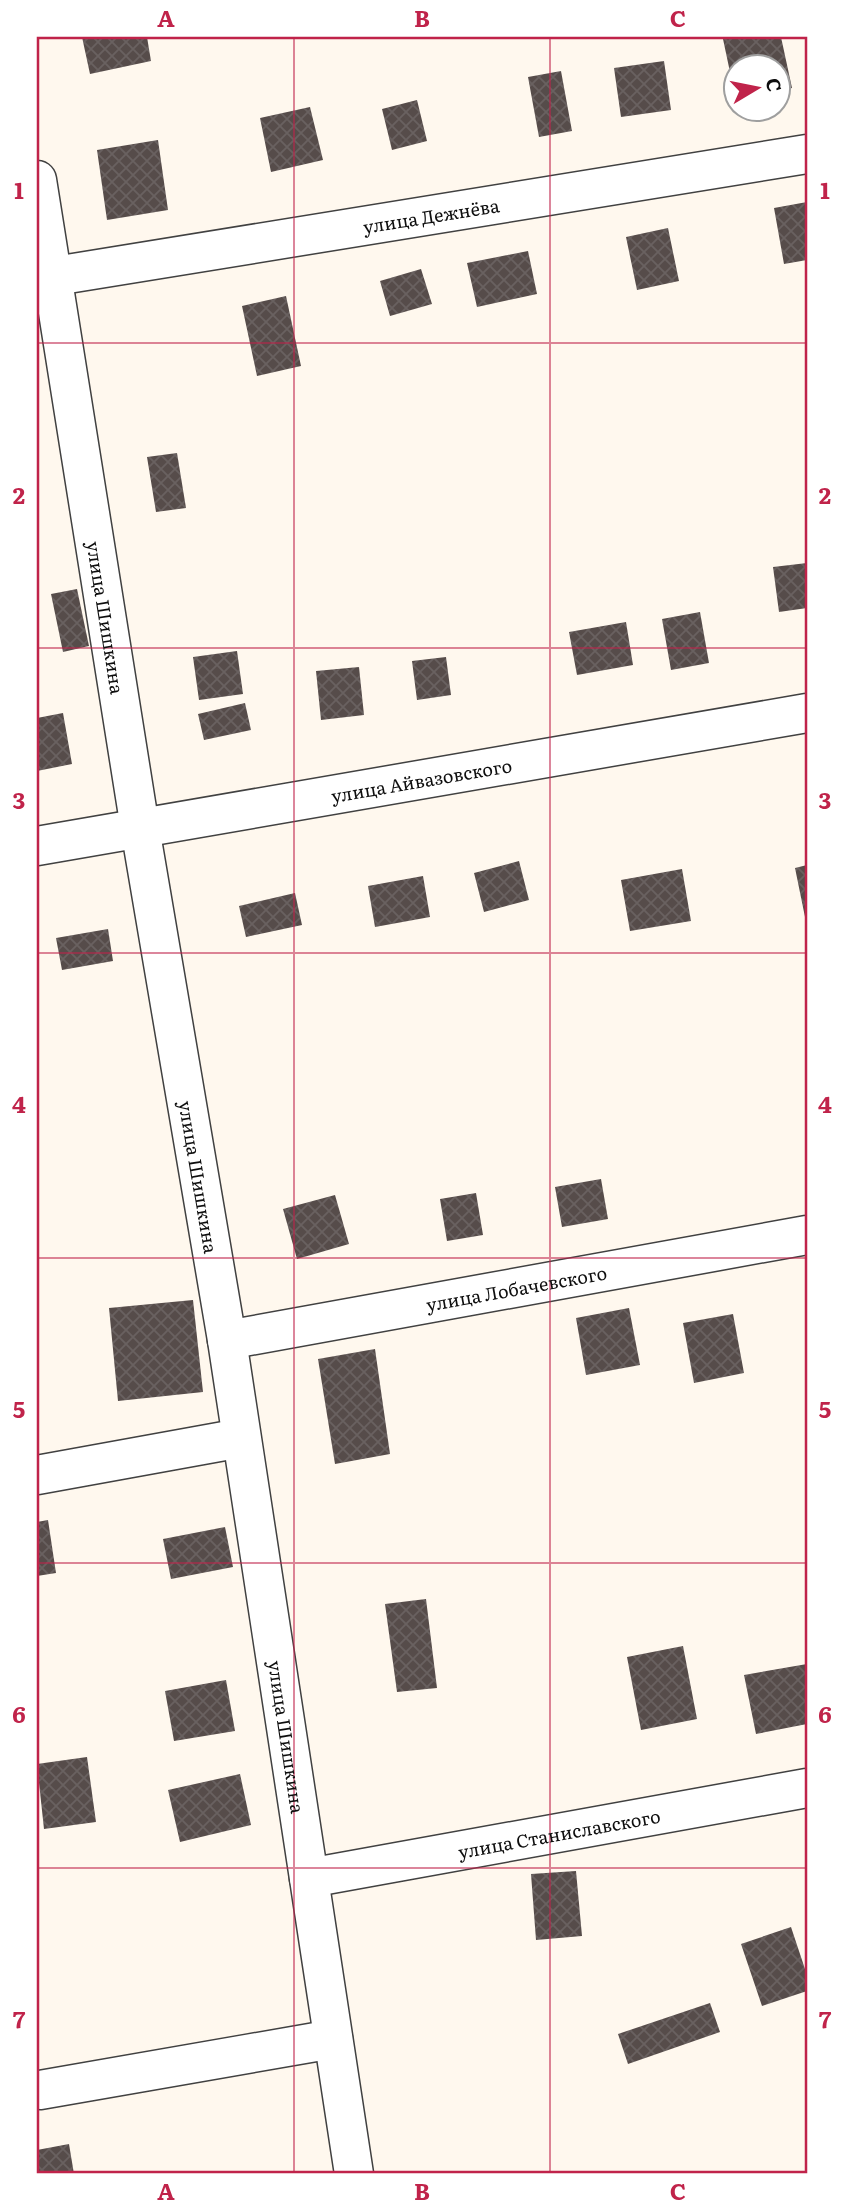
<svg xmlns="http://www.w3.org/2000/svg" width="844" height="2211" font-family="Literata,serif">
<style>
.building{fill:url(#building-cross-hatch)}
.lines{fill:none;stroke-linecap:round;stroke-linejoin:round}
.minor-casing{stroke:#414141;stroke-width:41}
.minor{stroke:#fff;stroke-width:38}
.grid{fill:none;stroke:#c0234a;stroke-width:2;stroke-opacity:0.55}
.labels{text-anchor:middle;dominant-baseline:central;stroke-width:7;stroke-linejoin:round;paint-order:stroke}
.street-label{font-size:18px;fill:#0e0e0e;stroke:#fff}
.neatline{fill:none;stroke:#c0234a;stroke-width:2.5}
.grid-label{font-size:23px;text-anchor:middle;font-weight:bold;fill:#c0234a}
</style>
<defs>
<pattern id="building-cross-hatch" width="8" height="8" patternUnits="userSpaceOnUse" patternTransform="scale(1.75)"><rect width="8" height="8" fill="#564c4a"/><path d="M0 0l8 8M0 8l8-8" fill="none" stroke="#696160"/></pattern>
</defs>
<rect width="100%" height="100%" fill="#fff8ee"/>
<!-- building -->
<path class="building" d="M82 37H147L151 61 90 74Z
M733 37H781L792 88 778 91V66H736L734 91 723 39Z
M664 61 671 110 621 117 614 68Z
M561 71 572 131 539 137 528 77Z
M417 100 427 141 392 150 382 109Z
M310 107 323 160 271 172 260 118Z
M158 140 168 210 107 220 97 150Z
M807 202V260L784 264 774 208Z
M668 228 679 281 637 290 626 237Z
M528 251 537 294 477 307 467 263Z
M421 269 432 304 390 316 380 281Z
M286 296 301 366 257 376 242 306Z
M177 453 186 508 156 512 147 457Z
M807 563V608L779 612 773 567Z
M77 589 89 646 63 652 51 594Z
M700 612 709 663 671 670 662 619Z
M626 622 633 665 577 675 569 632Z
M237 651 243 694 199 700 193 657Z
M446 657 451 695 417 700 412 661Z
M359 667 364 715 321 720 316 671Z
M245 703 251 730 204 740 198 714Z
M63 713 72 764 37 771V718Z
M519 861 529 900 484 912 474 873Z
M807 865V916L805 917 795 868Z
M682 869 691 921 630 931 621 880Z
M423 876 430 917 375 927 368 886Z
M295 893 302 925 246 937 239 906Z
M108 929 113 961 62 970 56 938Z
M601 1179 608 1219 562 1227 555 1187Z
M476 1193 483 1235 447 1241 440 1199Z
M335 1195 349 1244 297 1259 283 1209Z
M193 1300 203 1392 118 1401 109 1308Z
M629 1308 640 1365 586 1375 576 1318Z
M733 1314 744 1373 694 1383 683 1323Z
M375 1349 390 1454 335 1464 318 1359Z
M48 1520 56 1573 37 1576V1522Z
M225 1527 233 1567 171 1579 163 1539Z
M426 1599 437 1688 397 1692 385 1604Z
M683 1646 697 1719 641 1730 627 1657Z
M807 1664V1724L756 1734 744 1675Z
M226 1680 235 1731 174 1741 165 1691Z
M87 1757 96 1822 44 1829 37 1764Z
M240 1774 251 1825 180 1842 168 1790Z
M576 1871 582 1936 536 1940 531 1874Z
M791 1927 807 1975V1991L762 2006 741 1944Z
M710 2003 720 2032 628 2064 618 2034Z
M69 2144 74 2174H37V2150Z"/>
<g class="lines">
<!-- minor casing -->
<g class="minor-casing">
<g id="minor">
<path id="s1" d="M37 180 140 828 227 1340 354 2174"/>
<path id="s2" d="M37 287 55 276 807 154"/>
<path id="s3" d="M37 846 807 713"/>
<path id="s4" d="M227 1340 807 1235"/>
<path d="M37 1475 241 1438"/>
<path id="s5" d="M309 1878 807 1788"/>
<path d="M40 2090 333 2039"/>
</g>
</g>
<!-- minor -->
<use href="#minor" class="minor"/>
</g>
<!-- grid -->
<path class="grid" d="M294 37V2174M550 37V2174M37 343H807M37 648H807M37 953H807M37 1258H807M37 1563H807M37 1868H807"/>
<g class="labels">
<!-- street labels -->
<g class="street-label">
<text stroke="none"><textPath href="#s2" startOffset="402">улица Дежнёва</textPath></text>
<text stroke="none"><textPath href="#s1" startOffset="443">улица Шишкина</textPath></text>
<text stroke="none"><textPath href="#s3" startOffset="390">улица Айвазовского</textPath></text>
<text stroke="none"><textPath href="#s1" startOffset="1010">улица Шишкина</textPath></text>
<text stroke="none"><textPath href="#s4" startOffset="294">улица Лобачевского</textPath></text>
<text stroke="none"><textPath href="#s1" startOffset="1577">улица Шишкина</textPath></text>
<text stroke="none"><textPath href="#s5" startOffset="254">улица Станиславского</textPath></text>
</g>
</g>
<!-- border -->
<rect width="844" height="2211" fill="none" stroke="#ffffff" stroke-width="77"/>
<!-- north arrow -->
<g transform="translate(757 88) rotate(80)"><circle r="33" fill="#ffffff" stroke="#9f9f9f" stroke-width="2"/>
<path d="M0-5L12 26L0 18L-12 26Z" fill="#c0234a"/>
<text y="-10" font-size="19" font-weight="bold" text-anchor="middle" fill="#0e0e0e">С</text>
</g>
<rect x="38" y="38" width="768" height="2134" class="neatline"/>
<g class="grid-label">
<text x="166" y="27">A</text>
<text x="422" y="27">B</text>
<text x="678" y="27">C</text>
<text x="19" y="199">1</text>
<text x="825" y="199">1</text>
<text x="19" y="504">2</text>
<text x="825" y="504">2</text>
<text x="19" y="809">3</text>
<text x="825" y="809">3</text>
<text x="19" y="1113">4</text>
<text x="825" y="1113">4</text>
<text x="19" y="1418">5</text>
<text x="825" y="1418">5</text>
<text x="19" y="1723">6</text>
<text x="825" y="1723">6</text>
<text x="19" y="2028">7</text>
<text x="825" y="2028">7</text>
<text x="166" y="2200">A</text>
<text x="422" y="2200">B</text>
<text x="678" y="2200">C</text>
</g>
</svg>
